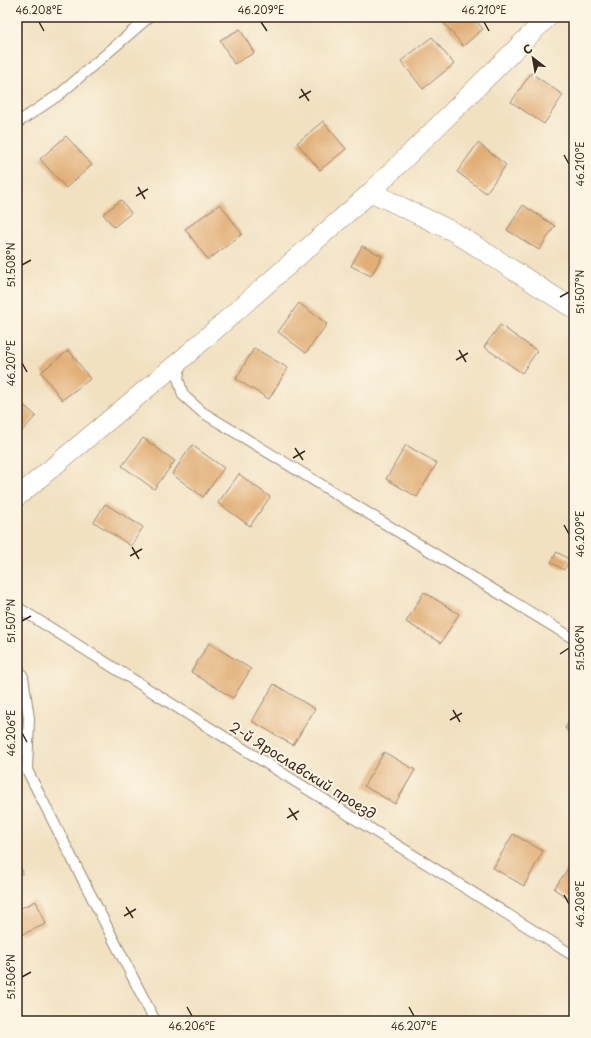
<svg xmlns="http://www.w3.org/2000/svg" width="591" height="1038" font-family="'Playpen Sans',sans-serif">
<style>
.building{fill:#e1ae76}
.lines{fill:none;stroke-linecap:round;stroke-linejoin:round}
.service-casing{stroke:#968670;stroke-width:12}
.minor-casing{stroke:#968670;stroke-width:20}
.service{stroke:#fff;stroke-width:10}
.minor{stroke:#fff;stroke-width:19}
.ticks{fill:none;stroke:#3b2a1e;stroke-width:1.5}
.labels{text-anchor:middle;dominant-baseline:central;stroke-width:4;stroke-linejoin:round;paint-order:stroke}
.street-label{font-size:14px;fill:#3b2a1e;stroke:#fcf5e5}
.neatline{fill:none;stroke:#3b2a1e;stroke-width:1.5}
.ticks-label{font-size:10px;text-anchor:middle;fill:#3b2a1e}
</style>
<rect width="100%" height="100%" fill="#fcf5e5"/>
<filter id="ink" filterUnits="userSpaceOnUse"><feTurbulence type="fractalNoise" baseFrequency=".025" numOctaves="2"/><feDisplacementMap in="SourceGraphic" scale="8" xChannelSelector="R" yChannelSelector="G"/><feConvolveMatrix kernelMatrix="1 2 1 2 8 2 1 2 1" color-interpolation-filters="sRGB"/></filter>
<filter id="wash" filterUnits="userSpaceOnUse"><feTurbulence type="fractalNoise" baseFrequency=".012" numOctaves="4" result="noise"/><feDisplacementMap in="SourceGraphic" scale="16" xChannelSelector="R" yChannelSelector="G"/><feGaussianBlur stdDeviation="0.9" result="paint"/><feColorMatrix in="noise" values="0 0 0 0 0 0 0 0 0 0 0 0 0 0 0 0 0 1.4 0 .05"/><feComposite in="paint" operator="in"/></filter>
<g filter="url(#wash)">
<rect width="100%" height="100%" fill="#f1e1c1"/>
<g id="blocks">
<!-- building -->
<path class="building" d="M439 17H473L483 29 463 46Z
M240 29 254 53 234 64 220 40Z
M432 37 454 64 423 89 401 61Z
M531 73 563 95 544 124 511 102Z
M323 121 346 149 320 170 297 143Z
M66 136 92 165 66 188 40 159Z
M478 143 506 165 486 193 457 172Z
M121 200 131 213 114 227 103 214Z
M220 204 242 234 208 260 185 229Z
M523 205 555 226 539 250 507 230Z
M362 246 382 256 371 276 351 266Z
M299 303 327 324 306 353 278 332Z
M500 325 537 351 522 373 484 347Z
M254 348 288 368 269 399 236 379Z
M69 350 90 379 62 400 41 372Z
M17 399 36 416 19 434 17 432Z
M143 438 175 461 154 489 122 466Z
M192 445 224 468 203 497 172 474Z
M406 445 437 463 417 497 386 479Z
M239 474 270 497 250 526 218 503Z
M105 504 143 527 131 546 94 522Z
M557 552 570 560 564 570 551 562Z
M424 592 459 614 441 643 406 622Z
M209 643 251 669 233 698 191 672Z
M274 684 315 709 293 745 252 721Z
M574 715V734L565 728Z
M384 752 415 770 395 804 364 786Z
M513 834 543 851 524 886 493 868Z
M17 858 23 873 17 876Z
M573 861 574 862V902L554 889Z
M36 901 46 924 21 935 17 926V910Z"/>
</g>
</g>
<g filter="url(#ink)">
<use href="#blocks" fill-opacity="0" stroke="#968670" stroke-width="1"/>
<g class="lines">
<!-- service casing -->
<g class="service-casing">
<path id="service" d="M17 123 60 94 149 17
M181 362 178 378 183 395 202 412 574 639
M17 607 574 956
M17 666 23 677 29 718 27 770 155 1021"/>
</g>
<!-- minor casing -->
<g class="minor-casing">
<path id="minor" d="M371 192 454 232 574 309
M17 497 181 360 371 192 548 17"/>
</g>
<!-- service -->
<use href="#service" class="service"/>
<!-- minor -->
<use href="#minor" class="minor"/>
</g>
</g>
<!-- ticks -->
<path class="ticks" d="M39 22 44 31M261 22 267 31M484 22 489 31M301 89 309 101M299 98 311 91M564 155 569 164M138 187 145 199M136 196 148 189M22 265 31 260M560 297 569 292M459 350 466 362M456 360 468 353M22 363 27 372M295 448 303 460M293 458 305 451M564 525 569 534M132 547 139 559M130 556 142 549M22 621 31 616M560 654 569 648M453 710 460 722M450 720 462 713M22 733 27 742M289 808 297 820M287 818 299 811M564 895 569 904M126 907 133 918M124 916 136 909M22 977 31 972M187 1007 192 1016M409 1007 414 1016"/>
<g class="labels">
<!-- street labels -->
<g class="street-label">
<text transform="translate(303 770) rotate(32)">2-й Ярославский проезд</text>
</g>
</g>
<!-- margin -->
<rect width="591" height="1038" fill="none" stroke="#fcf5e5" stroke-width="44"/>
<!-- north arrow -->
<g transform="translate(533 58) rotate(329)" stroke="#fcf5e5" stroke-width="3" paint-order="stroke">
<path d="M0-3L7 15L0 10L-7 15Z" fill="#3b2a1e"/>
<text y="-6" font-size="11" font-weight="bold" text-anchor="middle" fill="#3b2a1e">С</text>
</g>
<rect x="22" y="22" width="547" height="994" class="neatline"/>
<g class="ticks-label">
<text x="39" y="14">46.208°E</text>
<text x="261" y="14">46.209°E</text>
<text x="484" y="14">46.210°E</text>
<text transform="translate(580 164) rotate(-90)" y="4">46.210°E</text>
<text transform="translate(11 265) rotate(-90)" y="4">51.508°N</text>
<text transform="translate(580 292) rotate(-90)" y="4">51.507°N</text>
<text transform="translate(11 363) rotate(-90)" y="4">46.207°E</text>
<text transform="translate(580 534) rotate(-90)" y="4">46.209°E</text>
<text transform="translate(11 621) rotate(-90)" y="4">51.507°N</text>
<text transform="translate(580 648) rotate(-90)" y="4">51.506°N</text>
<text transform="translate(11 733) rotate(-90)" y="4">46.206°E</text>
<text transform="translate(580 904) rotate(-90)" y="4">46.208°E</text>
<text transform="translate(11 977) rotate(-90)" y="4">51.506°N</text>
<text x="192" y="1030">46.206°E</text>
<text x="414" y="1030">46.207°E</text>
</g>
</svg>
